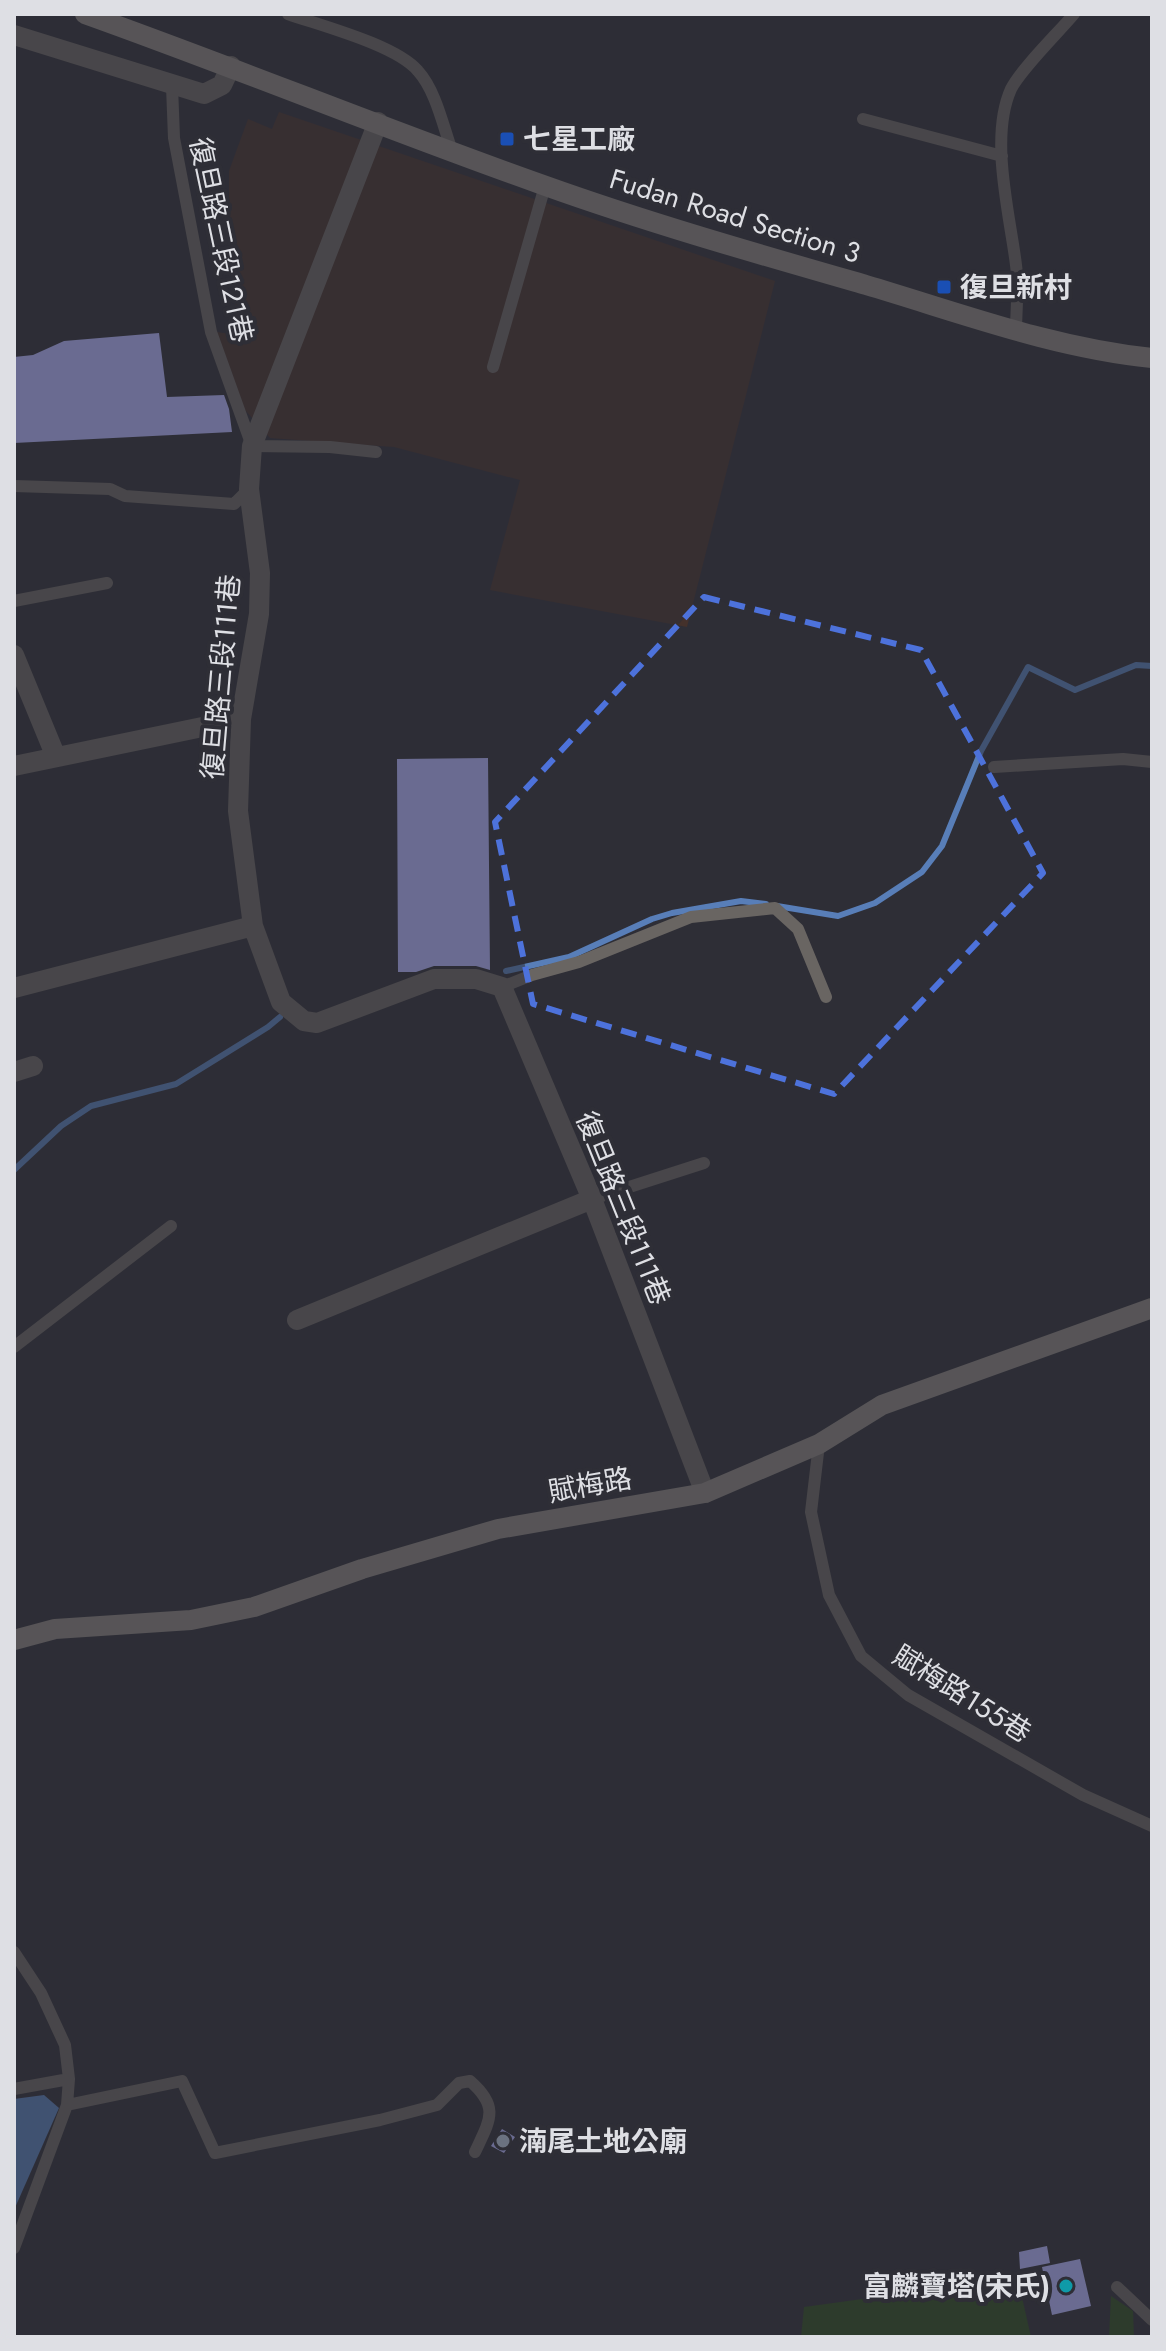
<svg xmlns="http://www.w3.org/2000/svg" width="1166" height="2351" font-family="Jost,'Noto Sans TC',sans-serif">
<style>
.industrial{fill:#44312b}
.green{fill:#2d4c20}
.water{fill:#587eb8}
.lines{fill:none;stroke-linecap:round;stroke-linejoin:round}
.stream{stroke:#587eb8;stroke-width:6}
.building{fill:#b4b7fe}
.lane{stroke:#696562;stroke-width:12}
.street{stroke:#696562;stroke-width:20}
.secondary{stroke:#89847f;stroke-width:20}
.marked{fill:none;stroke:#4d72db;stroke-width:6;stroke-dasharray:16 10;stroke-linejoin:round}
.transit-dot{fill:#1a4fb4;stroke:#2e2e36;stroke-width:3}
.worship-dot{fill:#6b7280;stroke:#2e2e36;stroke-width:3}
.culture-dot{fill:#0f9aa8;stroke:#2e2e36;stroke-width:3}
.labels{text-anchor:middle;dominant-baseline:central;stroke-width:8;stroke-linejoin:round;paint-order:stroke}
.poi-label{font-size:28px;font-weight:bold;fill:#dedfe4;stroke:#2e2e36;text-anchor:start}
.street-label{font-size:28px;fill:#dedfe4;stroke:#2e2e36}
</style>
<rect width="100%" height="100%" fill="#2e2e36"/>
<!-- industrial -->
<path class="industrial" d="M279 112 775 281 687 627 490 590 520 480 394 447 270 438 245 410 217 332 230 334 237 316 229 251V171L248 119 272 129Z"/>
<!-- green -->
<path class="green" d="M1017 2275 1031 2337H801L804 2307 979 2283Z
M1111 2296 1133 2311 1134 2337H1109Z"/>
<!-- water -->
<path class="water" d="M44 2095 59 2108 14 2210V2099Z"/>
<g class="lines">
<!-- stream -->
<path class="stream" d="M777 906 838 916 875 903 922 872 942 846 981 751 1028 667 1075 690 1136 665 1152 666
M506 971 569 957 652 919 672 913 741 901 766 904
M14 1170 61 1126 91 1106 176 1084 268 1027 280 1017"/>
</g>
<!-- building -->
<path class="building" d="M159 333 167 397 224 395 229 409 232 432 14 443V357L33 355 64 341Z
M488 758 490 970 476 966H434L416 972H398L397 759Z
M502 2129 515 2137 504 2153 491 2146Z
M1047 2246 1050 2263 1020 2269 1019 2252Z
M1080 2259 1091 2306 1052 2315 1042 2267Z"/>
<g class="lines">
<!-- lane -->
<path class="lane" d="M288 14C322 26 396 45 418 71 436 91 443 126 452 151
M172 86 174 138 211 332 252 446 330 447 376 452
M863 119 1002 156
M1016 332C1016 311 1019 287 1016 265 1010 215 989 138 1011 89 1021 69 1058 33 1074 14
M493 367 545 186
M14 486 110 489 125 496 234 504 249 489
M14 601 107 583
M994 767 1123 759 1152 762
M502 987 532 975 579 962 691 917 775 908 798 929 826 997
M592 1199 704 1163
M14 1347 171 1226
M819 1444 811 1512 829 1595 861 1656 908 1695 1083 1795 1152 1826
M14 1952 41 1993 65 2045 69 2079 67 2105 14 2248
M14 2089 69 2079
M67 2105 182 2081 215 2153 380 2120 437 2105 459 2083 470 2081C500 2107 490 2120 475 2152
M1117 2287 1152 2320"/>
<!-- street -->
<path class="street" d="M14 35 204 94 222 85 231 66
M378 122 252 446 249 489 260 573 259 614 241 719 238 811 253 926 281 1002 304 1021 317 1023 434 979H476L502 987 592 1199 705 1493
M14 655 56 757
M14 766 241 719
M14 988 253 926
M14 1072 33 1066
M297 1320 592 1199"/>
<!-- secondary -->
<path class="secondary" d="M85 14C239 69 390 131 543 185 649 223 758 254 866 285 961 313 1053 348 1152 358
M14 1640 55 1629 191 1620 254 1607 362 1569 498 1529 705 1493 819 1444 882 1405 1152 1308"/>
</g>
<!-- marked area -->
<path d="M0 0H1166V2351H0ZM704 597 921 650 1043 873 834 1094 533 1004 495 822Z" fill="#2e2e36" fill-opacity=".55" fill-rule="evenodd"/>
<path class="marked" d="M704 597 921 650 1043 873 834 1094 533 1004 495 822Z"/>
<!-- markers -->
<g class="transit-dot">
<rect x="499" y="131" width="16" height="16" rx="4"/>
<rect x="936" y="279" width="16" height="16" rx="4"/>
</g>
<circle class="worship-dot" cx="503" cy="2141" r="8"/>
<circle class="culture-dot" cx="1066" cy="2286" r="8"/>
<g class="labels">
<!-- poi labels -->
<g class="poi-label">
<text x="523" y="139">七星工廠</text>
<text x="960" y="287">復旦新村</text>
<text x="519" y="2141">湳尾土地公廟</text>
<text x="1050" y="2286" text-anchor="end">富麟寶塔(宋氏)</text>
</g>
<!-- street labels -->
<g class="street-label">
<text transform="translate(735 216) rotate(17)">Fudan Road Section 3</text>
<text transform="translate(221 240) rotate(78)">復旦路三段121巷</text>
<text transform="translate(221 677) rotate(-85)">復旦路三段111巷</text>
<text transform="translate(623 1208) rotate(68)">復旦路三段111巷</text>
<text transform="translate(590 1485) rotate(-10)">賦梅路</text>
<text transform="translate(962 1694) rotate(32)">賦梅路155巷</text>
</g>
</g>
<!-- border -->
<rect width="1166" height="2351" fill="none" stroke="#dedfe4" stroke-width="32"/>
</svg>
